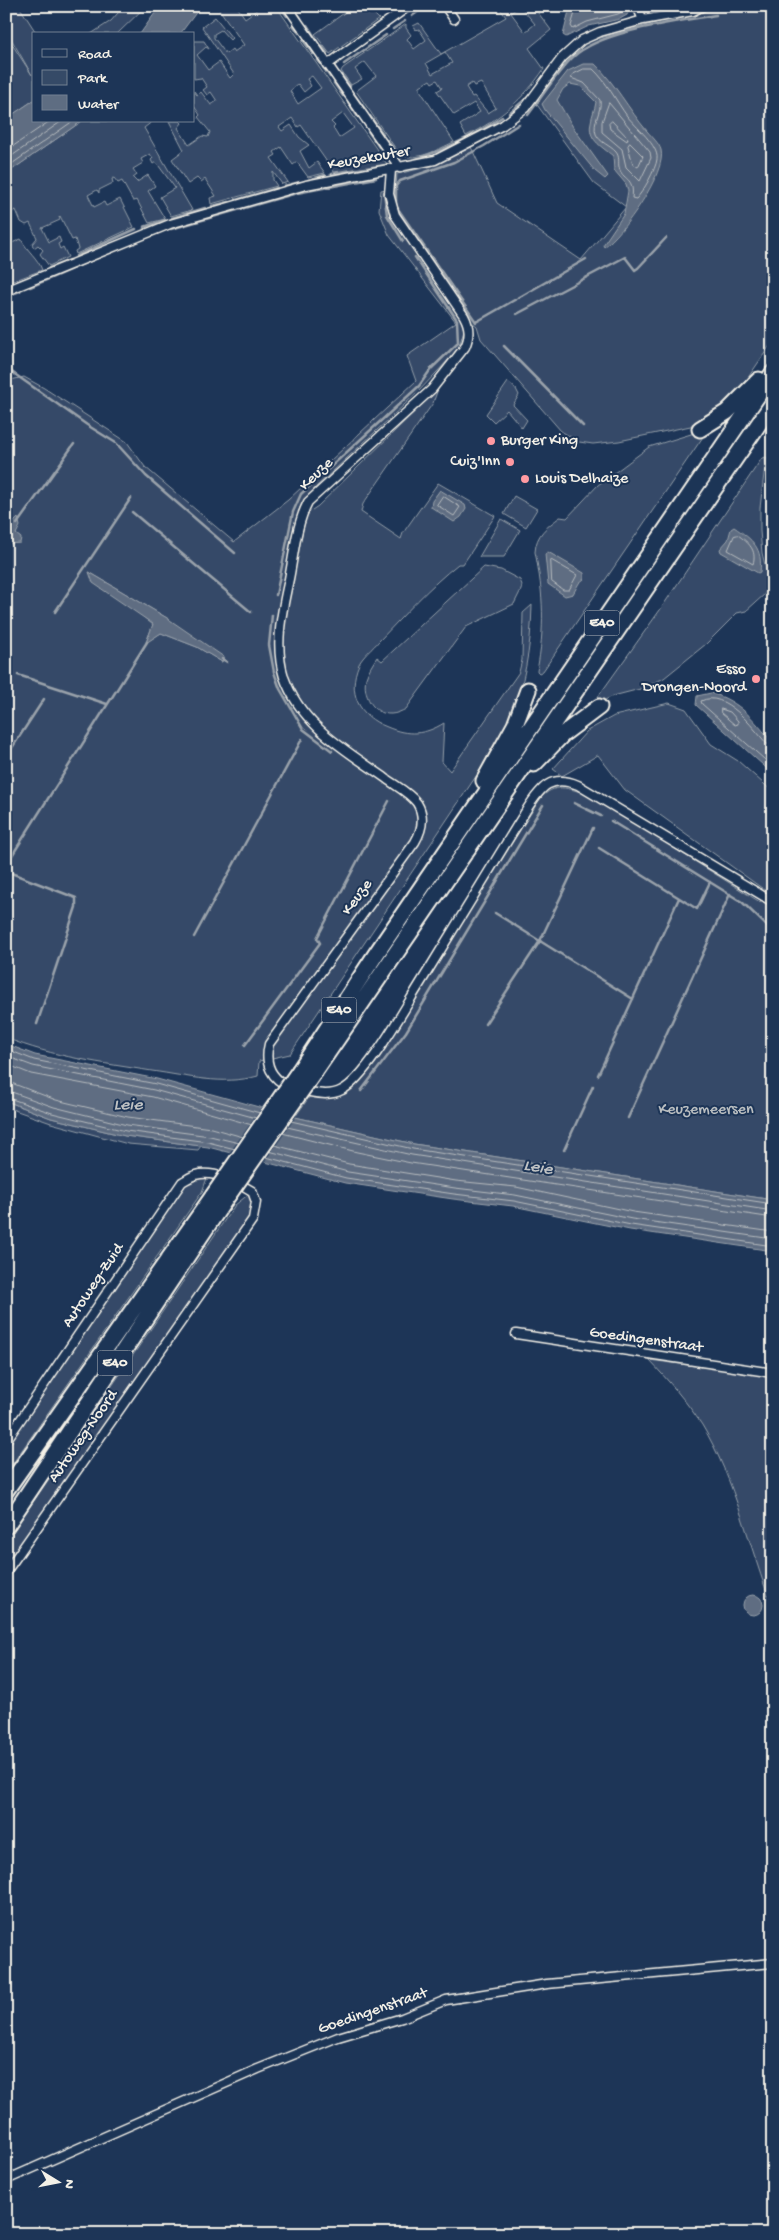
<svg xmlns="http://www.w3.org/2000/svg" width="779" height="2240" font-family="'Gochi Hand',sans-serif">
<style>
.green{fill:#354a67;stroke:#949ea8;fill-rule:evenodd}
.water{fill:#5e6d82;stroke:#9aa2ab}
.pier{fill:#1d3557}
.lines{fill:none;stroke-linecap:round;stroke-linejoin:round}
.shore{stroke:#b8bcbf;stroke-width:1}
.stream{stroke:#9aa2ab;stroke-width:2.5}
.minor-casing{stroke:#f4f1e8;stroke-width:11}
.motorway-casing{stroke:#f4f1e8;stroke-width:19}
.minor{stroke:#1d3557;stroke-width:8}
.motorway{stroke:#1d3557;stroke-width:15}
.motorway-bridge-casing{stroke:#f4f1e8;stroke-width:19;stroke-linecap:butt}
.motorway-bridge{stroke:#1d3557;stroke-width:15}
.poi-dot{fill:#ff9aa2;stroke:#1d3557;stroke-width:2}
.labels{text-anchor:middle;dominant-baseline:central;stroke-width:4;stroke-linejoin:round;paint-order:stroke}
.shield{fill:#1d3557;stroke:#b4b9bc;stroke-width:1}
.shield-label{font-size:15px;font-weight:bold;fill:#f4f1e8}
.street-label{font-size:16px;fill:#f4f1e8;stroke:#1d3557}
.poi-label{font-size:16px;fill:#f4f1e8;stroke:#1d3557;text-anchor:start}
.park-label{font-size:16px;fill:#bbbfc1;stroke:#1d3557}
.water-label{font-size:18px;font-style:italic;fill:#c0c3c4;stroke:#1d3557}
</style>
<rect width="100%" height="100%" fill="#1d3557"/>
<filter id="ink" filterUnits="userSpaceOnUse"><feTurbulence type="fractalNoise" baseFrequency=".02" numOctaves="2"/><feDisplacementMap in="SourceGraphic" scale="10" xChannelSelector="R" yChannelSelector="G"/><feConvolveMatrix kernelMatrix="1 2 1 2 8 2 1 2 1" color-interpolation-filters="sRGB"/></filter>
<g filter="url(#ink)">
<!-- green -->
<path class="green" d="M6 6H19L37 34H34V100L6 119V35L32 75 6 30Z
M124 6H146L117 34H91L111 21Z
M217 6H239L238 8 245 18 262 6H276L387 164 334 172 301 125 298 127 292 118 279 127 282 131 291 125 299 137 309 145 300 151 309 168 317 162 325 173 308 177 297 162 293 165 281 147 274 152 276 155 271 158 288 182 282 184 273 172V180L277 186 211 204 210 198 216 196 205 179 201 182 197 178 188 184 172 159 184 150 169 121H180L182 123 178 128 189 145 202 136 208 137 210 132 198 117 200 115 194 106V91L197 95 201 92 211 105 217 101 211 92 207 95 203 90 207 87 201 78 194 79V41H204L209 49 206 47 197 55 208 70 219 62 230 78 234 74 202 27 215 17 232 38 230 40 221 30 214 34V38L226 54 232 49 234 52 244 45ZM312 76 321 88 298 104 290 91 298 84 304 92 311 86 307 79ZM343 113 354 128 339 138 333 128 335 126 331 122Z
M350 6H362L368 15 372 12 379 19 330 54 315 34 351 8Z
M498 6H519L511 13 525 32 535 24 520 6H533L551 30 529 48 544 69C523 100 500 119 466 136L460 125 480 112 474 103 454 115 437 91 442 88 437 80 432 83 430 80 420 86V90L454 142C438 149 417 162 400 155L356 91 376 76 365 62 355 69 362 79 351 85 341 71 343 68 406 24V28L411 35 407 39 414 49 426 40 419 29 416 30 413 26 419 23 441 54 506 17ZM445 52 452 63 432 74 426 63ZM472 83 474 86 481 83 496 108 488 113 474 96 472 97 466 87Z
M716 6H773V341L741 388 720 413 700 424 619 441 593 444 579 442 561 431 481 339 477 326 473 323 464 330 459 346 452 356 419 391 317 486 302 503 298 512H309L318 506 438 389 433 403 363 504 361 512 401 539 403 533 438 483 495 516 463 564H458C429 587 405 614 379 641 373 648 363 656 359 664 347 692 358 716 387 727 408 736 425 735 444 723L442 762 450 771 519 672 522 660 523 613 532 605C531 651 524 683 509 727L290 1054 259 1061 258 1076C222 1086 188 1076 152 1071 102 1063 53 1057 6 1038V544L19 543 16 534 18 519 11 526H6V381L24 377 44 388 127 442 145 467 234 542 288 500 416 381 407 356 456 322 389 235 379 210 381 190 396 187 397 174 432 166 471 147 497 203 581 260 626 207 594 183 535 102 570 56 586 42 666 20 698 14ZM89 572 167 618 222 662 197 647 161 633 146 642 153 625Z
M82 121H153L144 128 192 210 171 216 160 197 175 188 156 162 153 164 151 160 153 158 150 154 141 159 143 163 133 169 137 175 133 178 137 182 148 175 155 186 148 191 165 219 149 223 137 200 133 201 122 181 118 183 114 178 112 179 113 183 99 190V193L97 190 88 195 94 207 104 202 106 206 120 199 134 227 76 254 75 251 78 249 75 239 72 240 60 216 59 217 60 220 42 228 49 242 59 237 61 242 58 244 60 249 63 247 68 257 49 266 40 254 43 250 38 245 34 248 32 244 37 238 30 223 26 225 21 222 16 210 6 214V174Z
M6 231 12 243 21 239C27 251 38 258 42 270L10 282 6 261Z
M508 382 516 389 519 395 513 405 527 420 522 428 507 410 494 422 486 414Z
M704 430 707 431 543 671 539 673 537 671C545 628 544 595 535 552 536 534 547 527 560 517L567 518 598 485 649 447Z
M766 457 760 508V531L762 553 768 577 765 594 746 611 737 613 706 644 664 678 644 688 613 696 597 704 595 701 660 610 762 458Z
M514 496 537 509 526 527 504 514Z
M501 519 520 530 504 557H479Z
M484 567 501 570 520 580 522 585 521 590 514 604 466 627 406 709C402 711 396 714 391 714 373 715 362 694 366 678 368 671 373 663 377 657L382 661Z
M669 703 686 709 711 744 738 761 773 792V1200L414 1144 295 1117 310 1096 334 1097 347 1091 357 1082 391 1039 442 953 540 799C555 782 567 788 587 794L760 902 766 891 625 790 598 755 562 776 553 769 587 731 614 716Z
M6 1101 51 1118 125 1136 201 1146 198 1150 128 1144 51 1123 6 1107Z
M207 1178 202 1192 6 1473V1448L184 1185 196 1179Z
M249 1194 252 1203 249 1217 6 1565V1542L235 1205Z
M649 1360 773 1376V1609C750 1550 735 1479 702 1425 687 1402 668 1380 649 1360Z"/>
<!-- water -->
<path class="water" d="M160 6H201L180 34H140Z
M574 6H629L630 7 627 15 620 19 589 26 566 37 563 35 569 11Z
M583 64H595C615 83 629 110 647 131 652 137 659 143 661 150 667 172 623 234 604 247L603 245 624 214 628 191 626 184 614 170 613 156C601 146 587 139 591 122 592 115 595 109 596 102L580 86 570 84 563 89 557 100 573 127 608 176 605 179 595 171 545 110 542 104 568 71Z
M34 100V121H82L6 174V119Z
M440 490 465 505 466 509 461 517 454 522 431 507 432 501Z
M18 518 20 526 16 534 21 538 20 543 6 544V526L11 525Z
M734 527C753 540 763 548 760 572L758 573 721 552 720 549 728 540 731 529Z
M548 552 584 573V579L579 583 573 594 565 596 548 584 545 554Z
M89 572 167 618 224 657 222 662 197 647 161 633 146 643 153 624 93 583Z
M711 693C740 701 754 720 773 743V774L696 705 697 696Z
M6 1044 35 1055 157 1079 295 1117 414 1144 773 1200V1251L630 1230 513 1206 453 1199 345 1183 208 1147 125 1136 51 1118 6 1101Z
M743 1605a10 10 0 1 1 20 0a10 10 0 1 1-20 0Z"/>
<!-- pier -->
<path class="pier" d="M263 1106 297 1115 263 1164 228 1155Z"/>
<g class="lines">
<!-- shore -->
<path class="shore" d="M577 6 571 26 573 29 587 22 618 14 623 11 625 6
M584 69H593C607 82 616 101 627 116 635 126 659 146 657 159 656 169 643 192 636 199L632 198C635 176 622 181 619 167 618 162 620 157 616 152 610 145 600 143 596 134 592 122 602 112 600 100L584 83 571 78 572 75Z
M609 103 650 152 651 158 640 181 626 167 622 149 602 132V122Z
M612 121 628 138 627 141 610 129 609 124Z
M630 143 643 156 638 167 633 164 628 146Z
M6 151 50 121
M6 160 62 121
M6 168 73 121
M443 496 460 507 454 516 437 505Z
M738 535C749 543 757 550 753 564L728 550 734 536Z
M551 560 577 575 569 590H563L552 582Z
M721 709 730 712 738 721V724L735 725 721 713Z
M773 745 767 744C753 728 725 689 701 701L702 704 773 767
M6 1049 34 1060 156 1084 260 1113
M6 1056 33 1066 154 1090 256 1118
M6 1064 31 1074 153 1097 252 1125
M6 1083 14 1084 56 1100 128 1117 211 1128 243 1137
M6 1090 54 1107 127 1125 210 1136 239 1143
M6 1097 52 1113 126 1131 208 1142 235 1149
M291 1121 413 1149 773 1204
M287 1127 412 1155 773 1211
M282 1133 357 1152 411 1163 773 1218
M274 1145 349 1164 456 1181 516 1187 633 1212 773 1232
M269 1151 348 1172 455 1188 515 1195 632 1219 773 1239
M266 1157 346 1178 454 1194 514 1201 631 1225 773 1246"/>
<!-- stream -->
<path class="stream" d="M280 6 287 16
M292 6 293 8
M496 6 498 10
M643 7 649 13 673 11
M678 10 691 6
M298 14 301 18
M412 16 423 8
M293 25 299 33
M307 25 316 39
M393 29 405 21
M303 40 313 54
M322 46 327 53
M318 60 330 77
M344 64 386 35
M340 73 350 86
M334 83 343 96
M354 94 365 109
M348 102 358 117
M509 113 529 96 552 65
M528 115C543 96 555 74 573 57 602 30 677 22 716 15
M370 116 383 134
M519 124 484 146 454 162 400 181 396 186V206L476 322 586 259
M368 131 379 147
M387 140 401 158
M408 161C442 152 473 136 502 117
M369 168 379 167
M332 174 362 169
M308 180 325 175
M284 186 300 182
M384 192 387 215 403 241
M236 200 277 188
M212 206 229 202
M172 218 205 208
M144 227 165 220
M171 229 297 193 376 178
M76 256 136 229
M49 268 70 260
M11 284 43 272
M30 287 132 243
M6 296 20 291
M517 314 625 257 635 270 638 268 666 238
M504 346 583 426
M6 368 87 425 116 443 146 476 235 553
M132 512 251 612
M17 524 74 444
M276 595 293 512 301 494 419 386 431 369 458 343 457 320 415 257
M55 612 131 498
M272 615 269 645 274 672 280 689 303 729 332 751
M222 659 227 662
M18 675 107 704
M6 757 44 699
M574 803 601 816
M611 821 742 902 773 932
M599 848 697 909 710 882
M6 865 147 642
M6 871 76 898V907L37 1024
M495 913 633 999
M194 937 302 739
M485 1024 540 941 593 828
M245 1045 320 943 317 938 389 801
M598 1075 679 898
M361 1091 406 1032 543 805
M628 1118 730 894
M564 1150 593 1086"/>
<!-- minor casing -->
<g class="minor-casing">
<path id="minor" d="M287 6 400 168
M445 6 454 19
M637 6 643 20
M327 65 409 6
M6 291 170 224 306 185 435 160 503 125 525 108 562 58 582 40 600 32 643 20 693 11 703 6
M290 1087C271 1079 264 1064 269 1044L415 842C422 830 425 816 417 803 409 792 394 785 384 777 344 749 301 725 284 677 274 645 282 611 289 579 294 554 296 525 308 502L432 389 465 347C470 336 470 327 464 316L395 215 389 194 391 170
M301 1090C314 1093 329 1097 342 1090 366 1078 403 1011 418 987 454 928 491 868 527 809 541 787 551 774 578 785L773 902
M516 1334 773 1373
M6 1441 182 1182C186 1180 191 1176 196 1175 214 1170 237 1182 252 1191L256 1202 253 1219 6 1572
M6 2180 258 2069 338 2037 402 2018 446 2000 547 1984 773 1963"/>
</g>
<!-- motorway casing -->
<g class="motorway-casing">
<path id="motorway" d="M700 429 727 412 759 380
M534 764 563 734 599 707
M484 781 515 725 528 690
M300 1070 378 951 773 373
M313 1074 773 403
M6 1490 213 1196
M6 1526 224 1201"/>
</g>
<!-- minor -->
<use href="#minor" class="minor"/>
<!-- motorway -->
<use href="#motorway" class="motorway"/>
<!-- motorway-bridge casing -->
<g class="motorway-bridge-casing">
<path id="motorway-bridge" d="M213 1196 300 1070
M224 1201 313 1074"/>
</g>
<!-- motorway-bridge -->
<use href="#motorway-bridge" class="motorway-bridge"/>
</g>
</g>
<!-- markers -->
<g class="poi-dot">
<circle cx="491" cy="441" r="5"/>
<circle cx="510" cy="462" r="5"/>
<circle cx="525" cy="479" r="5"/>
<circle cx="756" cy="679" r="5"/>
</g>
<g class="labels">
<!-- shield labels -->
<g class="shield">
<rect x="584.5" y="610.5" width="35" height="25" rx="4"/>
<rect x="321.5" y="997.5" width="35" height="25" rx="4"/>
<rect x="97.5" y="1350.5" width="35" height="25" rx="4"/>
</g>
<g class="shield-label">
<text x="602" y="623">E40</text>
<text x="339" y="1010">E40</text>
<text x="115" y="1363">E40</text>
</g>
<!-- street labels -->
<g class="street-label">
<text transform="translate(369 159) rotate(-10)">Keuzekouter</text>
<text transform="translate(317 475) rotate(-44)">Keuze</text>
<text transform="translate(358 898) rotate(-54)">Keuze</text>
<text transform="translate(94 1286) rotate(-56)">Autoweg-Zuid</text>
<text transform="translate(646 1341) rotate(8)">Goedingenstraat</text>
<text transform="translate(84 1437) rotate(-55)">Autoweg-Noord</text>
<text transform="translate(373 2012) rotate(-19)">Goedingenstraat</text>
</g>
<!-- poi labels -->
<g class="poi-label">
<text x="501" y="441">Burger King</text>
<text x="500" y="462" text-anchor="end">Cuiz'Inn</text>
<text x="535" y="479">Louis Delhaize</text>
<text x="746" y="670" text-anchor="end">Esso<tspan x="746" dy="18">Drongen-Noord</tspan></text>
</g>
<!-- park labels -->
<g class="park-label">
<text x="706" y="1110">Keuzemeersen</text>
</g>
<!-- water labels -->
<g class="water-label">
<text x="128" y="1105">Leie</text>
<text transform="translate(538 1168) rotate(10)">Leie</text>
</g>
</g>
<!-- margin -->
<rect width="779" height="2240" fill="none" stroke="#1d3557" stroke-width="25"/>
<rect x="12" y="12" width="754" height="2215" fill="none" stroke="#f4f1e8" stroke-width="2" filter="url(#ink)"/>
<!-- legend -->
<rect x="32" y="32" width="162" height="90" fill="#1d3557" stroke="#738091"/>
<rect x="42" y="49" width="25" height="8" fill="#1d3557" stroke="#738091"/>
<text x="78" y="58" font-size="15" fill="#f4f1e8">Road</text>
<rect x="42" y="70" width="25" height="15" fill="#354a67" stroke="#738091"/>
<text x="78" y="82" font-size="15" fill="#f4f1e8">Park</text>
<rect x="42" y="95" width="25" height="15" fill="#5e6d82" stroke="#738091"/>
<text x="78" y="108" font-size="15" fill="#f4f1e8">Water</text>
<!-- north arrow -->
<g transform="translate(58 2182) rotate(100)" stroke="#1d3557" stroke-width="4" paint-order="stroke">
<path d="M0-4L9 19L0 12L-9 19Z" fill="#f4f1e8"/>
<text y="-8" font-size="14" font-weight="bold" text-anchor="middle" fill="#f4f1e8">N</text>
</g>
</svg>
